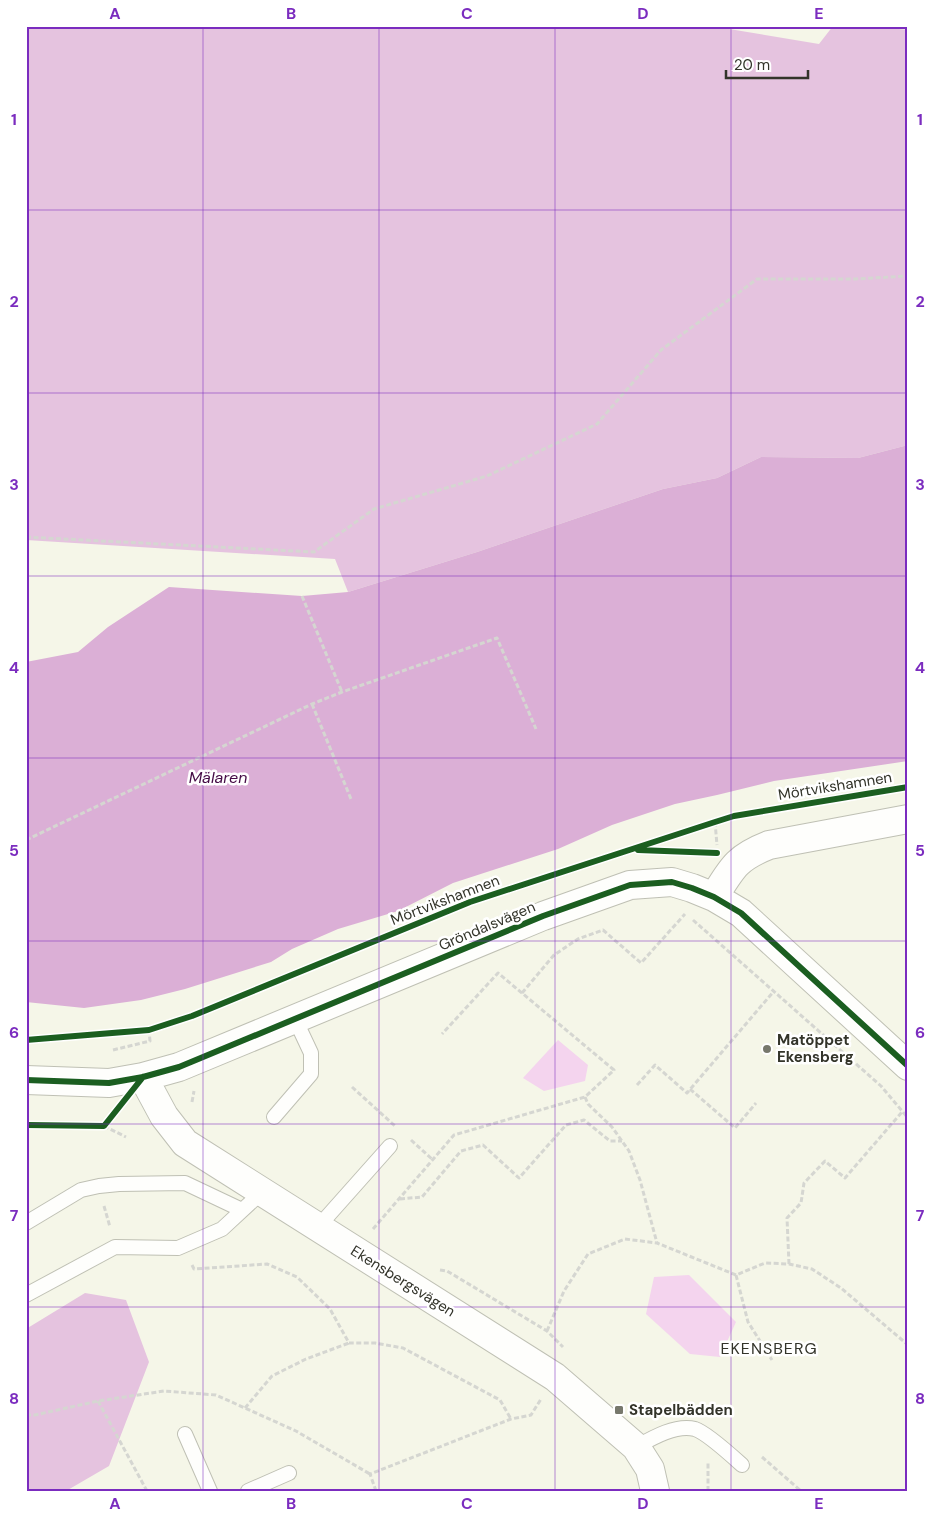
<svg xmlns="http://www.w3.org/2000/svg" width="934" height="1517" font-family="'DM Sans',sans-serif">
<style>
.green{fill:#f4d4ee}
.forest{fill:#e5c3df}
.water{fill:#dbafd6}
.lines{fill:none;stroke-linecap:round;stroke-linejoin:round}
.service-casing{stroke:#bfc0b4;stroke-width:16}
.minor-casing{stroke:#bfc0b4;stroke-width:30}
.path{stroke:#d5d6d1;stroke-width:3;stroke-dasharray:5 2.5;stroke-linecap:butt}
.service{stroke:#fefefc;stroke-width:14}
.minor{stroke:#fefefc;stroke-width:28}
.cycleway-casing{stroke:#fff;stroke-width:9}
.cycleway{stroke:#1b5e20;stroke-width:6}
.grid{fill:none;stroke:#7b2cbf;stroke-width:1;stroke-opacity:0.55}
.poi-dot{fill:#77786c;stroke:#fff;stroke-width:2}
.labels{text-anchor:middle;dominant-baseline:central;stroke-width:5;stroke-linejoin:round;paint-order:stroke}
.street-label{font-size:15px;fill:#33342a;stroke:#fff}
.poi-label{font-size:15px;font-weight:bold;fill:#33342a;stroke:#fff;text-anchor:start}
.water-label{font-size:16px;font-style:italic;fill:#450c46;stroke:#fff}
.neighbourhood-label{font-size:16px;letter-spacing:1px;fill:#33342a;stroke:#fff}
.neatline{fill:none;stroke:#7b2cbf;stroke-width:2}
.grid-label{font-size:16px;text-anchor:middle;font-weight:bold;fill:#7b2cbf}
</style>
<rect width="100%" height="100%" fill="#f5f6e8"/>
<!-- green -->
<path class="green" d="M558 1040 588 1065 585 1081 544 1091 523 1078Z
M689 1275 736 1322 720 1357 690 1354 646 1314 654 1277Z"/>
<!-- forest -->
<path class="forest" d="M26 26H711L819 44 833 26H872L908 30V445L858 458 761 457 717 478 663 489 477 552 348 592 335 559 26 540Z
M85 1293 126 1300 149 1362 109 1466 66 1491H26V1329Z"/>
<!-- water -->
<path class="water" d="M908 445V761L774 781 717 795 675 804 612 825 558 849 453 883 398 911 338 929 292 949 271 962 185 989 141 1000 84 1008 26 1002V662L78 652 108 627 169 587 302 596 348 592 477 552 663 489 717 478 761 457 858 458Z"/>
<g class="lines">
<!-- service casing -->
<g class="service-casing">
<path id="service" d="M274 1117 311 1074V1053L295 1019
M26 1223 81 1190 99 1186 119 1184 185 1183 242 1210
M318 1227 390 1146
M26 1295 115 1247 178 1248 222 1229 263 1191
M185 1434 210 1491
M636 1447C652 1438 676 1424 695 1429 707 1433 732 1456 742 1465
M248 1491 289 1473"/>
</g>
<!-- minor casing -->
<g class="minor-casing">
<path id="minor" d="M714 897C732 868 736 858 769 845L908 819
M143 1077 164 1116 185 1143 555 1377 636 1447 650 1469 655 1491
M26 1080 109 1083 143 1077 179 1067 543 916 630 885 672 882 692 888 714 897 741 913 908 1066"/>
</g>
<!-- path -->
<path class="path" d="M26 537 314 552 374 509 487 476 597 424 661 350 757 279H855L908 276
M302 596 342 692
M312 704 351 799
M715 822 717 845
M26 840 312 704 342 692 497 638 536 729
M693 920 881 1086 908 1118
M522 993 554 955 578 939 603 930 641 963 685 914
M113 1050 150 1041 149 1030
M637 1085 655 1065 687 1093 774 991
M352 1087 395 1126
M690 1089 735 1128 756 1103
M585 1097 588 1104 612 1127 629 1151 640 1180 657 1243
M192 1102 194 1091
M104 1126 126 1137
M411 1140 433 1160
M400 1199 422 1197 461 1151 483 1145 519 1178 566 1125 584 1120 610 1141H622
M104 1206 110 1227
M373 1229 454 1135 585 1097 614 1070 498 973 442 1034
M789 1264 787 1218 801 1203 804 1183 825 1161 845 1178 902 1112
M192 1265 194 1269 267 1264 297 1277 330 1309 349 1343H375L403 1348 500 1400 511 1419
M440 1270 447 1271 547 1331 563 1347
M736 1275 748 1322 772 1360
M547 1331 564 1291 588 1254 625 1239 657 1243 736 1275 765 1263 789 1264 812 1269 841 1288 908 1345
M98 1401 147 1491
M245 1408 272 1376 306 1359 349 1343
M26 1415H35L98 1401 164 1391 216 1395 296 1431 370 1474
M762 1457 801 1491
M376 1491 370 1474 511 1419 531 1415 541 1399
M708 1491V1463"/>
<!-- service -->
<use href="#service" class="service"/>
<!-- minor -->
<use href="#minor" class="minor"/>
<!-- cycleway casing -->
<g class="cycleway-casing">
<path id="cycleway" d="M638 850 717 853
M26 1040 149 1030 192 1016 470 902 715 822 734 816 908 787
M26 1080 109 1083 143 1077 179 1067 543 916 630 885 672 882 692 888 714 897 741 913 908 1066
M26 1125 104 1126 143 1077"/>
</g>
<!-- cycleway -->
<use href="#cycleway" class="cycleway"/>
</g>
<!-- grid -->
<path class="grid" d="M203 26V1491M379 26V1491M555 26V1491M731 26V1491M26 210H908M26 393H908M26 576H908M26 758H908M26 941H908M26 1124H908M26 1307H908"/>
<!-- markers -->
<g class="poi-dot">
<circle cx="767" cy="1049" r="5"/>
<rect x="614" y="1405" width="10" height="10" rx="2.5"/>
</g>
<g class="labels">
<!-- street labels -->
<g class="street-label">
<text transform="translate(835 786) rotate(-9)">Mörtvikshamnen</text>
<text transform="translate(445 900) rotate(-21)">Mörtvikshamnen</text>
<text transform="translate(487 926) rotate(-23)">Gröndalsvägen</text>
<text transform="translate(403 1281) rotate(32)">Ekensbergsvägen</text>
</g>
<!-- poi labels -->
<g class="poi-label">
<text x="777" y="1040">Matöppet<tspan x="777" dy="17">Ekensberg</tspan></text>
<text x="629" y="1410">Stapelbädden</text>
</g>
<!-- water labels -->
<g class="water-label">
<text x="218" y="777">Mälaren</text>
</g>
<!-- neighbourhood labels -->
<g class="neighbourhood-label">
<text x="769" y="1348">EKENSBERG</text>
</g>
</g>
<!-- border -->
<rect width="934" height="1517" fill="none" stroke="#ffffff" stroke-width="55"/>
<!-- scale -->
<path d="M726 70v8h82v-8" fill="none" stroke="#33342a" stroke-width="2.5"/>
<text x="734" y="70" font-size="15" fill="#33342a" stroke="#ffffff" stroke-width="4" paint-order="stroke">20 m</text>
<rect x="28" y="28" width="878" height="1462" class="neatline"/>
<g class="grid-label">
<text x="115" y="19">A</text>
<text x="291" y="19">B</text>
<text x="467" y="19">C</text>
<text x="643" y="19">D</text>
<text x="819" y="19">E</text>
<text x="14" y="125">1</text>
<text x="920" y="125">1</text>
<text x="14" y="307">2</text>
<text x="920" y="307">2</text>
<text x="14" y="490">3</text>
<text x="920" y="490">3</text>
<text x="14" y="673">4</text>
<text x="920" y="673">4</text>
<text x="14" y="856">5</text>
<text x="920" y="856">5</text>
<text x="14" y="1038">6</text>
<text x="920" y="1038">6</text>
<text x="14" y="1221">7</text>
<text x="920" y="1221">7</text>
<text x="14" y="1404">8</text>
<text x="920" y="1404">8</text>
<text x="115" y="1509">A</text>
<text x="291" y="1509">B</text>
<text x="467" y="1509">C</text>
<text x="643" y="1509">D</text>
<text x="819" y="1509">E</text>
</g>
</svg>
